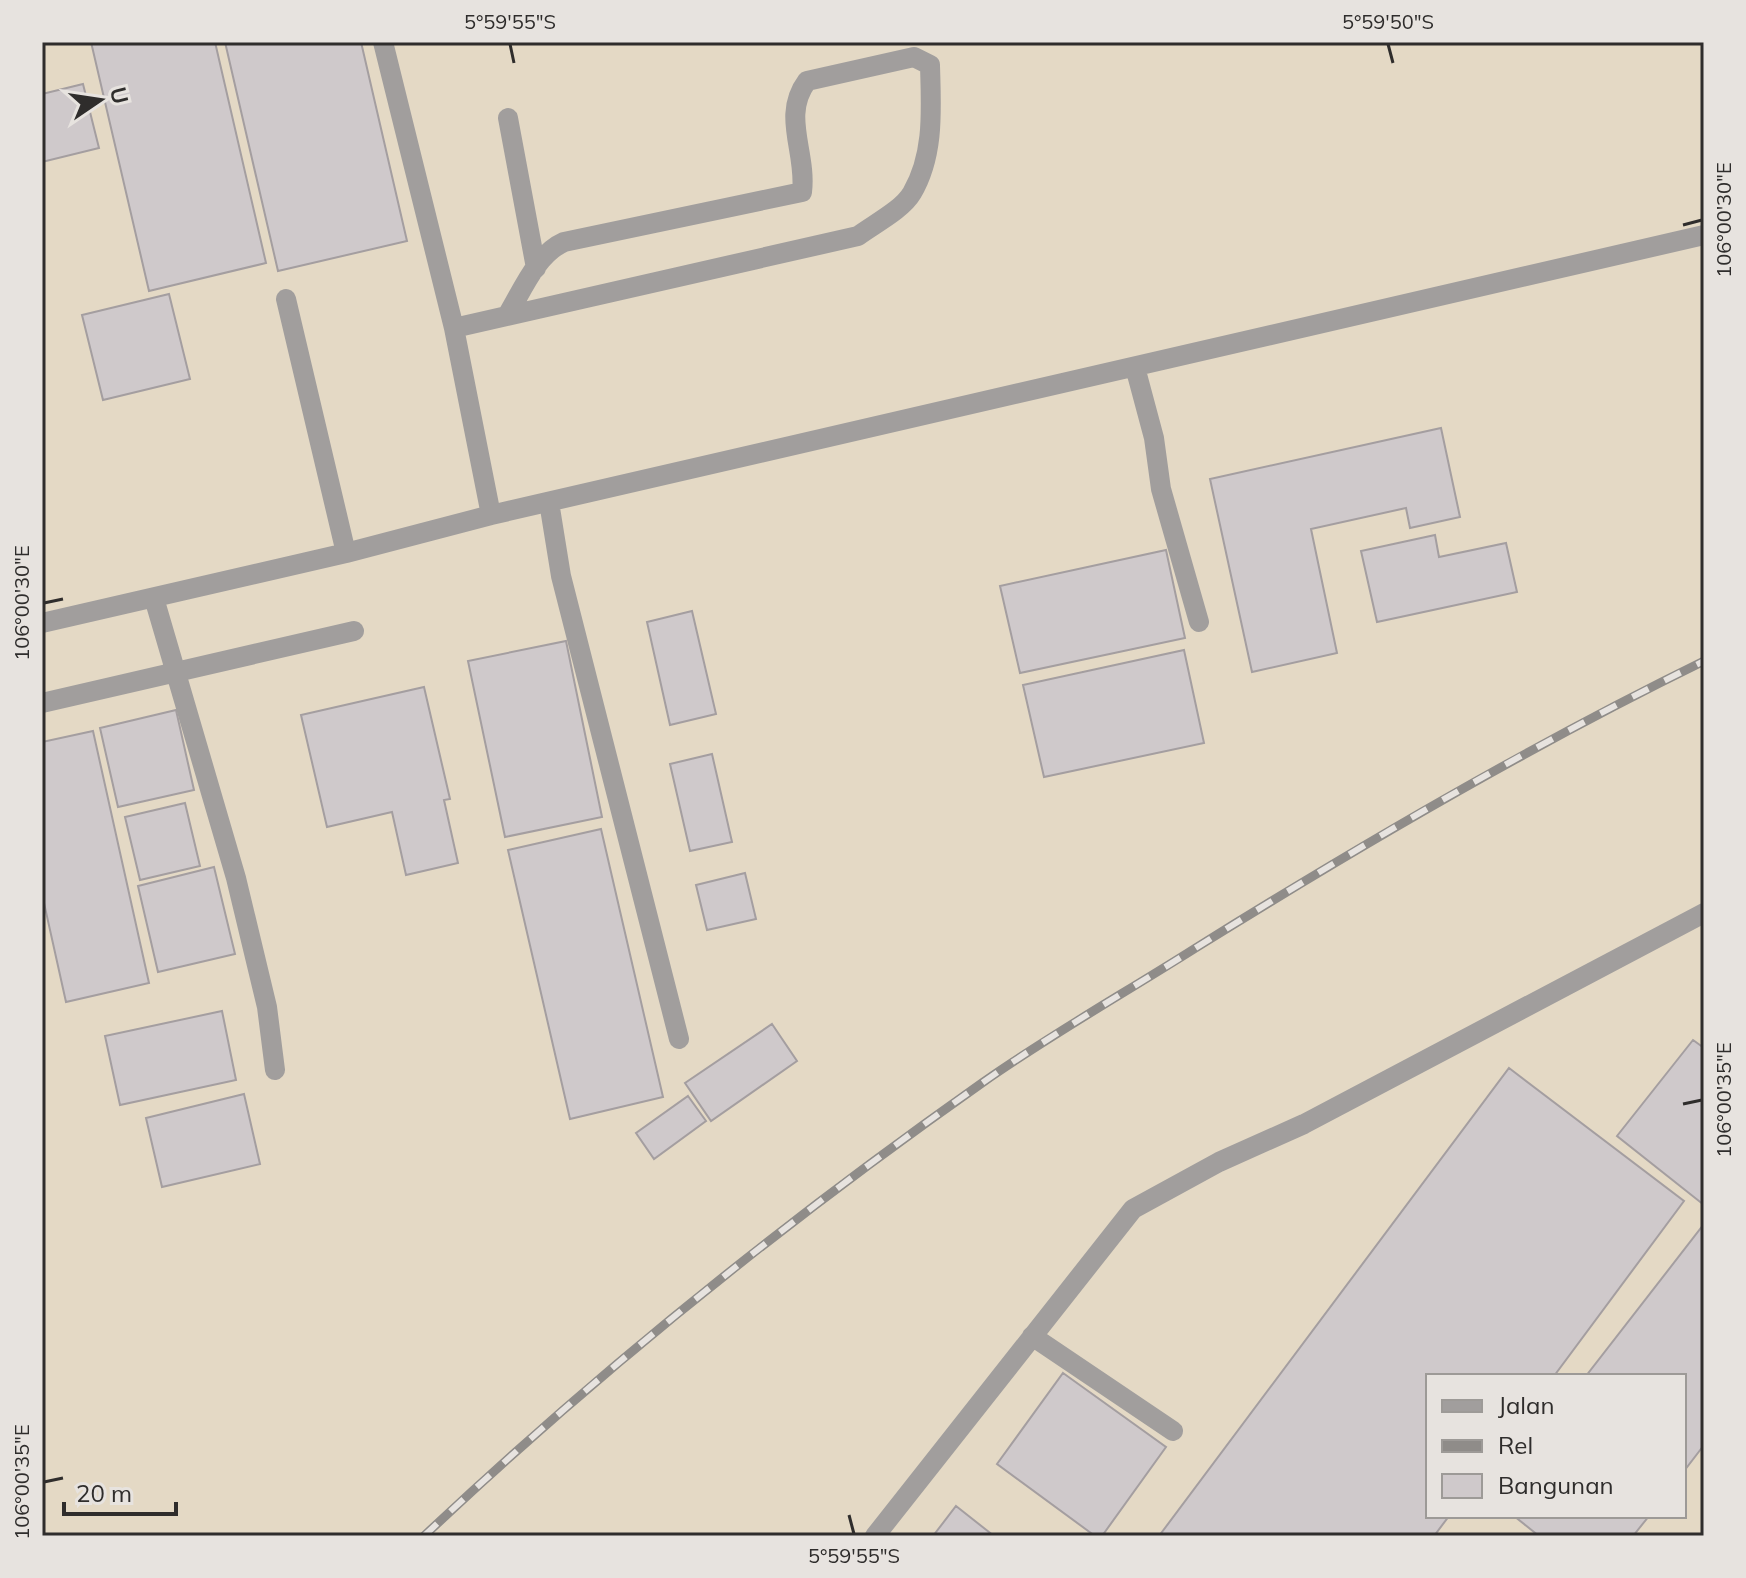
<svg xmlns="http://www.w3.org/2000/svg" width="1746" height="1578" font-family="Mulish,sans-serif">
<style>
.industrial{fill:#e4d9c5;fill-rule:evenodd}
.building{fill:#cfc9cb;stroke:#a49ea0;stroke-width:2}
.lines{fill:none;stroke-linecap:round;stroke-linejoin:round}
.minor{stroke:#a19e9d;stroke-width:20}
.rail-casing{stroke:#8f8c89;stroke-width:9}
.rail{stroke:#e7e3df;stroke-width:6;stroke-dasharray:18;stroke-linecap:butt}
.ticks{fill:none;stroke:#2f2d2c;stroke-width:3}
.neatline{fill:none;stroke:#2f2d2c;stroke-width:3}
.ticks-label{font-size:20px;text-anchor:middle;fill:#2f2d2c}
</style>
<rect width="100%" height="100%" fill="#e7e3df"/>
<!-- industrial -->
<path class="industrial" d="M42 42H1704V1536H42ZM1428 1376H1684V1516H1428Z"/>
<!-- building -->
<path class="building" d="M91 42H215L266 263 149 291Z
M225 42H361L407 241 278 271Z
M83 84 99 148 42 162V94Z
M169 294 190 379 103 400 82 315Z
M1441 428 1460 517 1410 528 1406 508 1311 529 1337 653 1252 672 1210 479Z
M1435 535 1439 557 1506 543 1517 592 1377 622 1361 551Z
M1166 550 1185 638 1020 673 1000 586Z
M692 611 716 714 670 725 647 622Z
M566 641 602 817 505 837 468 661Z
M1184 650 1204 743 1044 777 1023 685Z
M424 687 450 799 444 800 458 863 406 875 392 812 327 827 301 715Z
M176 710 194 790 118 807 100 728Z
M93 731 149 983 66 1002 42 894V742Z
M712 754 732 842 690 851 670 764Z
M185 803 200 866 140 880 125 817Z
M601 829 663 1097 570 1119 508 850Z
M214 867 235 954 158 972 138 886Z
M745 873 756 919 707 930 696 885Z
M222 1011 236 1080 120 1105 105 1036Z
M772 1024 797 1061 711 1121 685 1083Z
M1693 1040 1704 1048V1205L1617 1136Z
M1509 1068 1684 1201 1554 1376H1428V1516H1449L1434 1536H1159Z
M244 1094 260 1164 162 1187 146 1118Z
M688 1096 706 1121 654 1159 636 1133Z
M1704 1224V1445L1684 1471V1376H1586Z
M1063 1373 1166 1447 1102 1536H1095L997 1464Z
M956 1506 994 1536H933Z
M1514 1516H1649L1633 1536H1539Z"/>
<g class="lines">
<!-- minor -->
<path class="minor" d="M383 42 454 328 491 515
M508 118 536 268
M286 299 346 553
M454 328 858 236C874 224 902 210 912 193 935 154 931 107 930 65L914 57 807 81C781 116 807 152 802 192L564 242C537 254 523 289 508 314
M1135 367 1154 438 1161 489 1199 622
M549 502 561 576 679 1039
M154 598 236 878 267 1007 275 1070
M42 623 346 553 491 515 1704 235
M42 703 354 631
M1032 1336 1173 1431
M875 1536 1133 1209 1219 1162 1304 1124 1704 913"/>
<!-- rail casing -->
<g class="rail-casing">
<path id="rail" d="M424 1536C598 1372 786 1221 982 1083 1050 1035 1123 994 1194 949 1359 846 1528 747 1704 661"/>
</g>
<!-- rail -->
<use href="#rail" class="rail"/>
</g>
<!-- ticks -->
<path class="ticks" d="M510 44 514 63M1388 44 1393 63M1683 225 1702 220M44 603 63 599M1683 1104 1702 1100M44 1482 63 1478M849 1515 854 1534"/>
<!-- border -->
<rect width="1746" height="1578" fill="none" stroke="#e7e3df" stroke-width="88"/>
<!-- legend -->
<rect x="1426" y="1374" width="260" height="144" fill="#e7e3df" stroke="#9d9a97" stroke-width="2"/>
<rect x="1442" y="1400" width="40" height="12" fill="#a19e9d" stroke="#9d9a97" stroke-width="2"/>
<text x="1498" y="1414" font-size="24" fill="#2f2d2c">Jalan</text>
<rect x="1442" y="1440" width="40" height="12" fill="#8f8c89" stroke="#9d9a97" stroke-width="2"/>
<text x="1498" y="1454" font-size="24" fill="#2f2d2c">Rel</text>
<rect x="1442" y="1474" width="40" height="24" fill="#cfc9cb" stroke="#9d9a97" stroke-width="2"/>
<text x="1498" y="1494" font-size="24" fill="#2f2d2c">Bangunan</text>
<!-- north arrow -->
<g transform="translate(100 100) rotate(77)" stroke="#e7e3df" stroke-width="6" paint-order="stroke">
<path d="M0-6L14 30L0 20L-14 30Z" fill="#2f2d2c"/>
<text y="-12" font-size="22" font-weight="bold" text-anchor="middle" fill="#2f2d2c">U</text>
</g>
<!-- scale -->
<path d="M64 1502v12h112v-12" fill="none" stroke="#2f2d2c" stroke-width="4"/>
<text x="76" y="1502" font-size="24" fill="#2f2d2c" stroke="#e7e3df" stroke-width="6" paint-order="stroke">20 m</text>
<rect x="44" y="44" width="1658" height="1490" class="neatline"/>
<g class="ticks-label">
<text x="510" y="29">5°59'55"S</text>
<text x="1388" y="29">5°59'50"S</text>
<text transform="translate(1724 220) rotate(-90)" y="7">106°00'30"E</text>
<text transform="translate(22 603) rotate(-90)" y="7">106°00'30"E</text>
<text transform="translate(1724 1100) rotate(-90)" y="7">106°00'35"E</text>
<text transform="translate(22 1482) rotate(-90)" y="7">106°00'35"E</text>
<text x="854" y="1563">5°59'55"S</text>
</g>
</svg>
